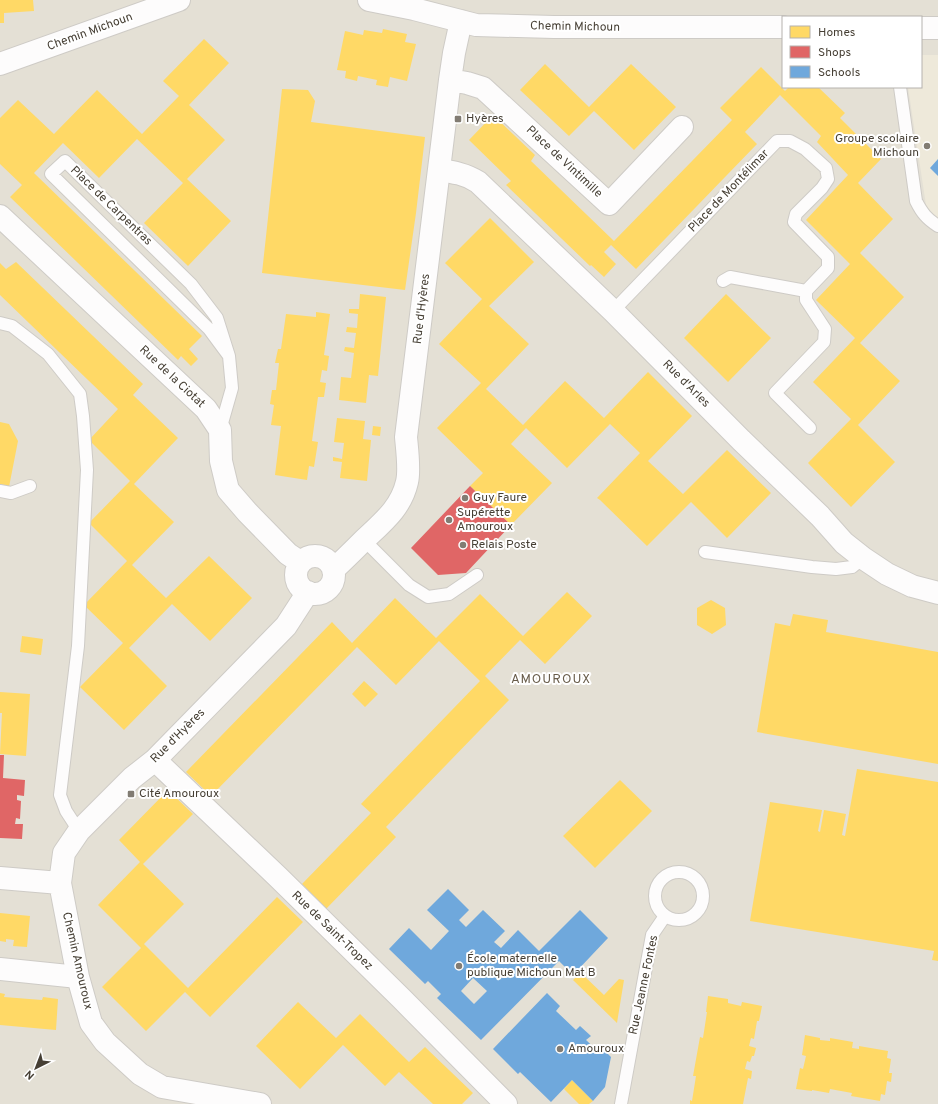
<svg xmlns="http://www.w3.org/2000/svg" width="938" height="1104" font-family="Overpass,sans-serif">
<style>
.residential{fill:#e4e0d5;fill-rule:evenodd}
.education{fill:#eee9da}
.homes{fill:#ffd966}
.shops{fill:#e06666}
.schools{fill:#6fa8dc;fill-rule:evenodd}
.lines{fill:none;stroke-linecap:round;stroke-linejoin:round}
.service-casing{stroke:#cecbc6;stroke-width:14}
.minor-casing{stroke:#cecbc6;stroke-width:24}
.service{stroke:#fdfcfc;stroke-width:12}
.minor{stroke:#fdfcfc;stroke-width:22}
.poi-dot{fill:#827c73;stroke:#fff;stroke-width:1.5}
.labels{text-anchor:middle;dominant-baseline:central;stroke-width:4;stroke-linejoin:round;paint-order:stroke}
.street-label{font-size:12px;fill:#463f34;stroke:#fff}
.poi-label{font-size:12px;fill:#463f34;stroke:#fff;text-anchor:start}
.neighbourhood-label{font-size:13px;letter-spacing:1px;fill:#695d4b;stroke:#fff}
</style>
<rect width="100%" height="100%" fill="#f0eee8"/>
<!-- residential -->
<path class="residential" d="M0 0H938V1104H0ZM783 17H921V87H783Z"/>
<!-- education -->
<path class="education" d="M921 55H938V219L933 217 926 205 908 87H921Z"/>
<!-- homes -->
<path class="homes" d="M0 0H33L34 11 4 13V23H0Z
M383 29 407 34 405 42 416 44 407 81 390 77 388 87 376 85 377 80 358 76 357 81 345 78 346 71 337 70 345 31 363 35 364 30 382 33Z
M204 39 229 63 189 105 225 140 187 179 231 221 188 266 144 223 183 183 137 139 99 178 63 143 34 173 202 336 189 349 198 359 191 366 181 356 178 360 10 197 22 185 0 164V118L18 100 54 134 97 90 142 134 179 96 163 81Z
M545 64 589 107 631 64 676 107 634 150 594 111 569 136 520 90Z
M761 67 785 91 789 87H818L845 113 840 118 881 159 858 183 893 219 860 253 904 297 860 343 900 381 858 425 895 462 851 507 808 463 851 419 813 382 855 338 816 300 850 264 806 220 848 175 817 142 821 136 780 95 745 132 757 144 636 269 611 245 604 252 616 264 604 277 591 265 590 266 506 185 511 181 469 140 493 115 535 155 531 161 614 241 732 120 720 108Z
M282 89 308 90 315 101 311 122 342 126 425 137 416 213 405 290 262 273Z
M490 218 534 262 489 306 529 344 486 389 523 425 565 381 604 418 648 372 692 416 648 461 683 494 727 450 771 493 727 538 691 502 647 546 600 500 597 498 640 453 610 424 567 468 526 428 511 444 552 483 511 525 470 486 483 473 437 428 481 383 439 344 482 299 445 263Z
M16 262 143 384 133 395 178 438 134 484 174 522 132 565 166 598 209 556 252 598 210 641 172 604 129 648 167 686 124 730 80 687 123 643 84 605 127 561 89 523 130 481 89 440 118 409 0 295V263L6 269Z
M360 294 386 297 378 376 369 375 366 403 339 400 341 377 351 378 354 353 344 351 345 347 354 348 356 333 346 332 347 327 357 328 358 314 349 313V309H359Z
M726 294 771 338 728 382 684 338Z
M316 312 330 314 324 355 329 356 327 371 322 370 320 382 326 383 324 397H318L312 441 318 442 314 467 309 466 307 480 275 475 281 426 271 425 274 405 270 404 272 390H276L279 363H275L278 349H281L286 314 316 317Z
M337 418 365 421 363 439 371 440 367 481 340 478 342 462 333 461V457L342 459 344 443 334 442Z
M0 422 9 424 18 441 9 487 0 485Z
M373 426 381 427 380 436 372 435Z
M567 592 592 616 545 664 520 640 485 676 509 700 386 827 396 837 326 909 302 884 371 813 361 804 480 681 439 641 396 685 357 647 211 796 186 772 332 622 352 643 395 598 436 638 480 594 523 636Z
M711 600 725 608 726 625 712 634 697 625V608Z
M793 614 828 620 826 632 938 652V764L757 732 775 623 790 626Z
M22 636 43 639 41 655 20 652Z
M364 681 378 694 365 707 352 694Z
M0 692 30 694 26 756 0 754 2 713H0Z
M857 769 938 782V961L932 960 934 951 750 921 770 802 822 810 818 831 820 832 824 810 846 814 842 835 845 836Z
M620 780 652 811 595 868 563 836Z
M168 790 193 814 143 864 184 904 144 944 188 988 277 897 303 922 210 1017 185 992 146 1031 102 987 141 948 98 905 140 862 119 840Z
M0 913 30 916 27 947 13 946 14 940 6 939V942L0 941Z
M581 973 604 995 619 979 624 980 617 1023 573 980Z
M0 993 5 994 4 997 42 1000 43 997 58 999 56 1030 0 1025Z
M708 996 728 999V1003L741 1006 742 1002 762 1006 759 1021H757L754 1039 751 1038 749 1046 756 1048 754 1056H752L750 1062 747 1061 745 1069 752 1071 751 1079 748 1078 743 1104H690V1100L692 1101 696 1076H693L700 1037 703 1038 707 1012H706Z
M298 1002 336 1038 360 1014 409 1062 425 1047 473 1093 462 1104H433L399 1072 385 1086 343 1045 300 1089 256 1046Z
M805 1035 820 1038V1040L830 1041V1038L853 1042 852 1048 859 1049V1046L888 1051 887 1058 891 1059 889 1073H892L891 1082 887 1081 885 1095 881 1094 880 1101 851 1096 852 1093 830 1089 829 1093 812 1090V1091L796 1089 800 1068 803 1069 806 1056 802 1055Z
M572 1080 593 1101 589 1104H579L564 1089Z"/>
<!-- shops -->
<path class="shops" d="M470 486 511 525 466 573 438 575 411 548Z
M0 755H4L3 778 25 780 24 796 17 795V800L21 801 20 819 16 818 15 824H23L22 839 0 838Z"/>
<!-- schools -->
<path class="schools" d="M938 159V176L930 168Z
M448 889 469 910 459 920 466 927 483 910 505 931 494 942 501 948 518 930 539 951 580 910 608 938 573 975 559 961 481 1040 437 998 441 994 428 981 425 984 389 949 409 928 431 950 449 931 427 910ZM473 978 487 991 474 1004 461 991Z
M547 993 560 1006 556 1011 576 1030 580 1026 591 1036 586 1040 601 1054 604 1050 611 1057 605 1087 593 1101 572 1080 551 1102 520 1072 518 1074 493 1049Z"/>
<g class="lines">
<!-- service casing -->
<g class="service-casing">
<path id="service" d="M900 87 916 201C922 213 927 219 938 226
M723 281 730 277 806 291
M613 311 777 141H790L805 149 826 168 828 179 822 188 796 214 794 222 828 257V268L806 291V300L825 329 824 342 775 393 810 428
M0 323 12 326 48 354 80 394 83 416 87 470 78 646 60 795 66 811 79 831
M220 430 232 388 229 356 209 329 51 174 65 161 191 284 217 318 229 356
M0 491 11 493 30 486
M364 540 409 585 428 597 449 594 477 575
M705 552 812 567 836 569 852 567 863 558
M655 896a24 24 0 1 1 48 0a24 24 0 1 1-48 0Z
M621 1104 652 935 665 916"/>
</g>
<!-- minor casing -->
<g class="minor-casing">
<path id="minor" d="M369 0 414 9 476 25 554 27H783
M921 28H938
M0 64 179 0
M450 80 467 83 483 88 609 204 682 127
M439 170C453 172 466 174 478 182L613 311 741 440 820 516 844 543 863 558 887 574 912 586 938 593
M0 216 206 409 220 430 221 461 228 490 247 512 288 554 300 562
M296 575a19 19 0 1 1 38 0a19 19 0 1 1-38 0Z
M333 570C344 560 354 550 364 540 383 522 401 508 407 482 410 470 407 449 406 437L450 80 454 53 461 21
M155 760 278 877 401 998 506 1104
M0 878 60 883
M0 969 78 977
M260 1104 162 1087 140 1074 105 1042 91 1023 78 977 60 883 64 853 79 831 132 778 155 760 286 626 308 592"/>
</g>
<!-- service -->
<use href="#service" class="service"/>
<!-- minor -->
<use href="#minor" class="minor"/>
</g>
<!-- markers -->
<g class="poi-dot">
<rect x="454" y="115" width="8" height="8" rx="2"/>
<circle cx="927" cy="146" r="4"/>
<circle cx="465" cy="498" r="4"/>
<circle cx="449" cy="520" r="4"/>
<circle cx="463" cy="545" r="4"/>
<rect x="127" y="790" width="8" height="8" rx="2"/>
<circle cx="459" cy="966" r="4"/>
<circle cx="560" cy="1049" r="4"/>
</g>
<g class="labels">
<!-- street labels -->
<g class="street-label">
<text transform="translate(575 27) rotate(1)">Chemin Michoun</text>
<text transform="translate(90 32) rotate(-20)">Chemin Michoun</text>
<text transform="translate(564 162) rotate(43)">Place de Vintimille</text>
<text transform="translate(729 191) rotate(-46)">Place de Montélimar</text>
<text transform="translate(111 206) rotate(44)">Place de Carpentras</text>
<text transform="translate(422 309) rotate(-83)">Rue d'Hyères</text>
<text transform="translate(172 377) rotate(43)">Rue de la Ciotat</text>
<text transform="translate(686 384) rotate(45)">Rue d'Arles</text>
<text transform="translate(178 736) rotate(-45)">Rue d'Hyères</text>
<text transform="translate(332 931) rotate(44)">Rue de Saint-Tropez</text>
<text transform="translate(77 961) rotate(77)">Chemin Amouroux</text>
<text transform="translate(644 985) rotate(-78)">Rue Jeanne Fontes</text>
</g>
<!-- poi labels -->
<g class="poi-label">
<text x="466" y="119">Hyères</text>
<text x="919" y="139" text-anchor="end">Groupe scolaire<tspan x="919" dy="14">Michoun</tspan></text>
<text x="473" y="498">Guy Faure</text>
<text x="457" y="513">Supérette<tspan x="457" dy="14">Amouroux</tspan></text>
<text x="471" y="545">Relais Poste</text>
<text x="139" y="794">Cité Amouroux</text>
<text x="467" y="959">École maternelle<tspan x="467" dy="14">publique Michoun Mat B</tspan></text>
<text x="568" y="1049">Amouroux</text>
</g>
<!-- neighbourhood labels -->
<g class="neighbourhood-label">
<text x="551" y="680">AMOUROUX</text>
</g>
</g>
<!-- legend -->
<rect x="782" y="16" width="140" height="72" fill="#ffffff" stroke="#b5b2ae"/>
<rect x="790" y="26" width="20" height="12" fill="#ffd966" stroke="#b5b2ae"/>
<text x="818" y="36" font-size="12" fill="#463f34">Homes</text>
<rect x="790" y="46" width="20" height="12" fill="#e06666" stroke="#b5b2ae"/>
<text x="818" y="56" font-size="12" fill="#463f34">Shops</text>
<rect x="790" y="66" width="20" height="12" fill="#6fa8dc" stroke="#b5b2ae"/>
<text x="818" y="76" font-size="12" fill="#463f34">Schools</text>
<!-- north arrow -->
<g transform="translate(36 1068) rotate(222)" stroke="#ffffff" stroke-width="3" paint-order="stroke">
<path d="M0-3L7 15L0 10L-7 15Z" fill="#463f34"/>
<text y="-6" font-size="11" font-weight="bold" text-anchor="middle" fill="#463f34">N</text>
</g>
</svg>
